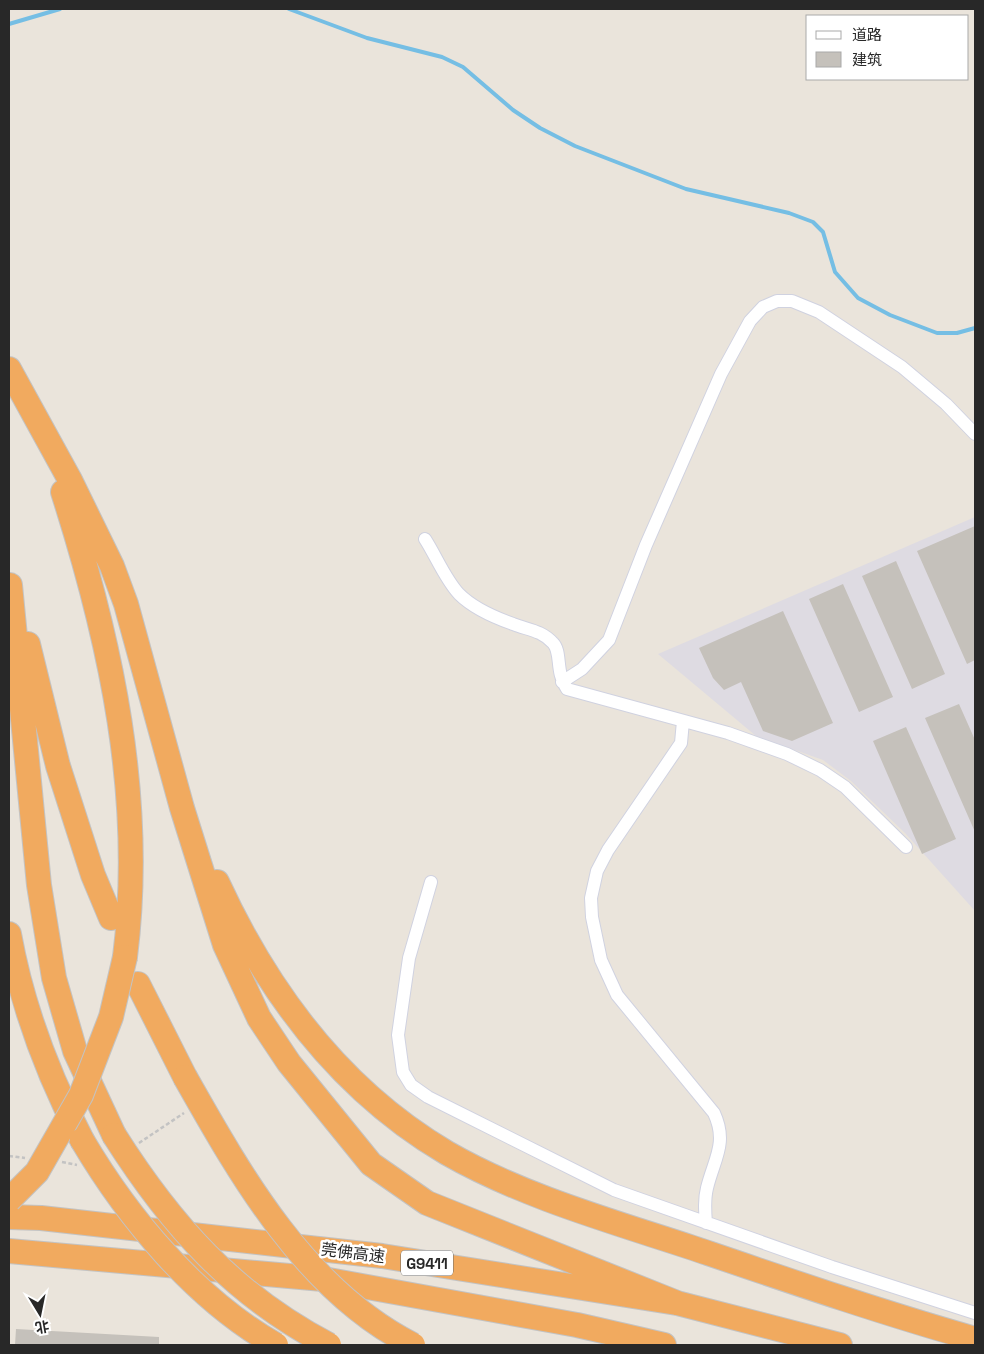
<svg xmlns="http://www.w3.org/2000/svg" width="984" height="1354" font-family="'Space Grotesk','Noto Sans SC',sans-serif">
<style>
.industrial{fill:#dedbe2}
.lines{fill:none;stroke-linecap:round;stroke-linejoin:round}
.stream{stroke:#75bee4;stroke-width:4}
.building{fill:#c5c1bb}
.minor-casing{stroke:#d0d2e0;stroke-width:14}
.motorway-casing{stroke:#c3c3c3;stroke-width:26}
.path{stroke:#c3c3c3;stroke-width:2.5;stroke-dasharray:4 2.5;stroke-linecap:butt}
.minor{stroke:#fff;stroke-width:12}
.motorway{stroke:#f1aa5f;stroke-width:24}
.motorway-bridge-casing{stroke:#c3c3c3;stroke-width:26;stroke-linecap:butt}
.motorway-bridge{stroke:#f1aa5f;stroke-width:24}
.labels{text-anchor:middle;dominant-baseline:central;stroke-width:5;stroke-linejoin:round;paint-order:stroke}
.shield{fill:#fff;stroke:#686868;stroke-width:1}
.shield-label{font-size:15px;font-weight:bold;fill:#282828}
.street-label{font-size:16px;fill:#282828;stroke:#fff}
</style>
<rect width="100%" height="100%" fill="#eae4db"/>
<!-- industrial -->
<path class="industrial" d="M975 517V911L905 833 851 781 823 760 756 736 658 654Z"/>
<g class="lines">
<!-- stream -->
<path class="stream" d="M289 9 367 38 442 57 463 67 513 110 540 128 575 146 686 189 789 213 813 222 823 232 835 272 858 298 890 315 937 333H957L975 328
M9 24 60 9"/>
</g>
<!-- building -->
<path class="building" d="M975 526V660L967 664 917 551Z
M896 561 945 674 912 689 862 576Z
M843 584 893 697 859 712 809 599Z
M783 611 833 723 792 741 763 731 741 682 724 690 713 678 699 648Z
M959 704 975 740V832L925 718Z
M906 727 956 839 922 854 873 741Z
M16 1329 159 1337V1345H15Z"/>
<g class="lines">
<!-- minor casing -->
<g class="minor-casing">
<path id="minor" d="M425 539C436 556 445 579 459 594 472 607 496 618 513 624 528 630 541 630 553 643 562 652 555 672 567 689L728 733 787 754 820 770 845 787 906 847
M562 682 582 669 609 640 646 545 721 374 750 321 763 307 777 301H792L819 312 902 367 946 404 975 434
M683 721 681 743 608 850 597 871 591 898 592 917 601 960 617 995 714 1113C728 1143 714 1159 707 1188 704 1200 705 1211 706 1223
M431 882 409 958 398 1035 403 1072 411 1085 428 1097 614 1190 832 1267 975 1313"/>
</g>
<!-- motorway casing -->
<g class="motorway-casing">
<path id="motorway" d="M9 369 70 480 112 566 126 604 182 808 225 945 259 1018 289 1063 371 1164 427 1203 677 1303
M63 492C111 642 145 798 125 957
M10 585 39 885 54 978 75 1051 114 1135
M28 644 58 766 93 875 111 918
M217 882C268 993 340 1090 447 1153 522 1196 611 1221 693 1248 787 1280 880 1312 975 1339
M9 934C22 1006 48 1075 82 1140
M138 984 185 1077
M9 1217 41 1218 382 1256 677 1303 840 1345
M9 1251 323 1279 577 1325 664 1345"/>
</g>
<!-- path -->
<path class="path" d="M139 1143 184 1113
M9 1156 25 1158
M62 1162 77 1165"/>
<!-- minor -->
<use href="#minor" class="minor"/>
<!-- motorway -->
<use href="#motorway" class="motorway"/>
<!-- motorway-bridge casing -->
<g class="motorway-bridge-casing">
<path id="motorway-bridge" d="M185 1077C242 1178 306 1291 413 1345
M114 1135C171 1225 233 1295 329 1345
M82 1140C128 1218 196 1300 276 1345
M9 1200 37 1172 81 1095 111 1017 125 957"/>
</g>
<!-- motorway-bridge -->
<use href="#motorway-bridge" class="motorway-bridge"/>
</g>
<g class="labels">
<!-- shield labels -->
<rect class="shield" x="401" y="1250.5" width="52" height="25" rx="4"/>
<g class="shield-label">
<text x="427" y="1263">G9411</text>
</g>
<!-- street labels -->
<g class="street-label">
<text transform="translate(353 1253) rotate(7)">莞佛高速</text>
</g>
</g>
<!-- border -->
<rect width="984" height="1354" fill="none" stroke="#282828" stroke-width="20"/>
<!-- legend -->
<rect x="806" y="15" width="162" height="65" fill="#ffffff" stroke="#a9a9a9"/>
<rect x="816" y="31" width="25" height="8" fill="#ffffff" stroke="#a9a9a9"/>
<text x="852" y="40" font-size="15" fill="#282828">道路</text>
<rect x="816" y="52" width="25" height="15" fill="#c5c1bb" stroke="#a9a9a9"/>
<text x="852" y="65" font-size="15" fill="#282828">建筑</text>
<!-- north arrow -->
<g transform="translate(40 1314) rotate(170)" stroke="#ffffff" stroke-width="4" paint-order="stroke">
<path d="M0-4L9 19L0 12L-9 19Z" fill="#282828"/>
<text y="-8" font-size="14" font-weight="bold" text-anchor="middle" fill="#282828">北</text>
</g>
</svg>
